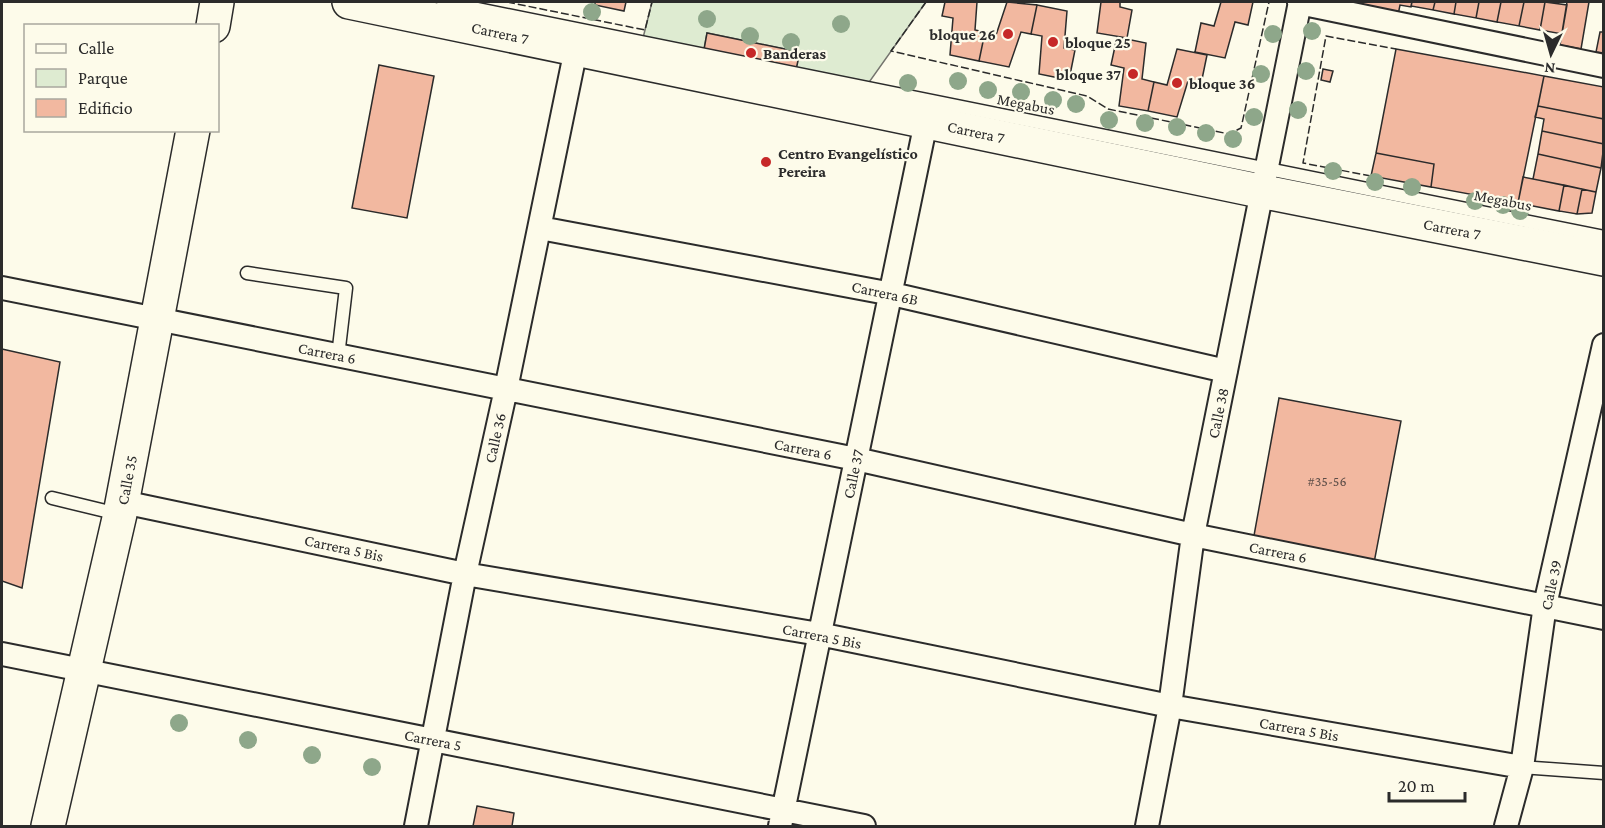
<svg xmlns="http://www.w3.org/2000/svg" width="1605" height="828" font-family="'Crimson Pro',serif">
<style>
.green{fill:#deebd1;stroke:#74746e;stroke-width:1.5}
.building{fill:#f2b8a0;stroke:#2b2b2b;stroke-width:1.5}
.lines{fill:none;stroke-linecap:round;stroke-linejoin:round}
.lane-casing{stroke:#2b2b2b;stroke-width:15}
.street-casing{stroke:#2b2b2b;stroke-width:26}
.secondary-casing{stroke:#2b2b2b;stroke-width:36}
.lane{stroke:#fdfbea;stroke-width:12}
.street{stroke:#fdfbea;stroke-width:22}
.secondary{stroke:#fdfbea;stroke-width:33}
.fence{stroke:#2b2b2b;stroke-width:1.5;stroke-dasharray:8 3;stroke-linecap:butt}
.tree{fill:#8ea78a}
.poi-dot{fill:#c62828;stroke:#fdfbea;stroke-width:2}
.labels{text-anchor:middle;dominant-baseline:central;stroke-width:4.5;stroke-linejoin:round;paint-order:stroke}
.number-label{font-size:14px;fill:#5d4e48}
.street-label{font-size:16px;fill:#2b2b2b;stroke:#fdfbea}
.poi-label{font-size:16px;font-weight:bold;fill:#2b2b2b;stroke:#fdfbea;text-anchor:start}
</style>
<rect width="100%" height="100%" fill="#fdfbea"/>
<!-- green -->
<path class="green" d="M652 2H926L865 88 795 74 799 52 707 33 703 55 642 42Z"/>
<!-- building -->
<path class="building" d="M595 2H626L624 11 595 5Z
M945 2H977L975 30 985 32 979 61 950 55 953 18 942 16Z
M1007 2 1037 5 1031 34 1021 32 1009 67 979 61 985 32 996 35Z
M1101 2H1120V7L1132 10 1127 38 1097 33Z
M1221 2H1253L1248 25 1235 22 1225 58 1195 52 1201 23 1214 26Z
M1337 2H1412L1411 7 1400 5 1398 15Z
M1412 2H1435L1433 10 1411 6Z
M1435 2H1456L1454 14 1433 10Z
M1456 2H1479L1476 18 1454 14Z
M1479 2H1501L1497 22 1476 18Z
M1501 2H1524L1519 26 1497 22Z
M1524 2H1545L1540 30 1519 26Z
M1545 2 1567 5 1562 34 1540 30Z
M1567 2H1589L1581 49 1560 45Z
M1037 5 1067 11 1064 48 1075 50 1069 80 1039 74 1042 36 1031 34Z
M1600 32H1604V53L1596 52Z
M707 33 800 52 795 74 703 55Z
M1117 37 1146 43 1142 79 1154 82 1148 111 1119 106 1124 68 1111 65Z
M1177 49 1207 55 1201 84 1188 81 1177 117 1148 111 1154 82 1167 85Z
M1396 49 1544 76 1518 203 1431 187 1434 164 1376 153Z
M379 65 434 76 407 218 352 208Z
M1323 69 1333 71 1330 82 1321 80Z
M1544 76 1604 87V119L1538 106Z
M1538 106 1604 119V144L1542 131 1544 119 1535 117Z
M1542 131 1604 144 1601 168 1538 154Z
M1376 153 1434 164 1431 187 1371 176Z
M1538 154 1601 168 1596 192 1533 179Z
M1523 177 1564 185 1559 211 1518 203Z
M1564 185 1582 189 1577 214 1559 211Z
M1582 189 1596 192 1592 213 1577 214Z
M2 349 60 362 22 588 2 581Z
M1279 398 1401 421 1374 563 1253 541Z
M477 806 514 813 512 826H473Z"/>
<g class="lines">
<!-- lane casing -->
<g class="lane-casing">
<path id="lane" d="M443 2 1604 237
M247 273 346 288 338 356
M52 498 118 514
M1522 767 1604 773"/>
</g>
<!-- street casing -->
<g class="street-casing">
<path id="street" d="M1299 3 1604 66
M540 228 892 294 1226 371
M2 288 856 459 1193 535 1604 618
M123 502 465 574 819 634 1170 706 1522 767
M2 654 864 826
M416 826 465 574 506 389 576 49
M780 826 926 122
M1147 826 1170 706 1193 535 1300 2
M1506 826 1522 767 1545 605 1604 345"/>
</g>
<!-- secondary casing -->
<g class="secondary-casing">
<path id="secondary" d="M349 2 1250 189 1604 259
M213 26 217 2
M48 826 120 514 193 130"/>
</g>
<!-- lane -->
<use href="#lane" class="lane"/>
<!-- street -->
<use href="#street" class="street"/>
<!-- secondary -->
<use href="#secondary" class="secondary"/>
<!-- fence -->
<path class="fence" d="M507 2 645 30 652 2
M926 2 891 51 1087 96 1108 109 1229 134 1241 128 1269 2
M1371 176 1303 163 1326 36 1396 49"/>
</g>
<!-- trees -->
<g class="tree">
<circle cx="592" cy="12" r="9"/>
<circle cx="707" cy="19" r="9"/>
<circle cx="841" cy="24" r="9"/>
<circle cx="1312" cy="31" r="9"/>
<circle cx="1273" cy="34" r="9"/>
<circle cx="750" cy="36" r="9"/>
<circle cx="791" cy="42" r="9"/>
<circle cx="1306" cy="71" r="9"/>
<circle cx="1261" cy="74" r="9"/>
<circle cx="958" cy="81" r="9"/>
<circle cx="908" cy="83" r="9"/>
<circle cx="988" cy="90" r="9"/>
<circle cx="1021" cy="92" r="9"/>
<circle cx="1053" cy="100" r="9"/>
<circle cx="1076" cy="104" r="9"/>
<circle cx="1298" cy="110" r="9"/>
<circle cx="1254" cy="117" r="9"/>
<circle cx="1109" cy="120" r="9"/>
<circle cx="1145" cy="123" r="9"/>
<circle cx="1177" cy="127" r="9"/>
<circle cx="1206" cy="133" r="9"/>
<circle cx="1233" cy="139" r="9"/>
<circle cx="1333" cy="171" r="9"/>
<circle cx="1375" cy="182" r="9"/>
<circle cx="1412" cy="187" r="9"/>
<circle cx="1475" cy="201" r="9"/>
<circle cx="1503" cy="205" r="9"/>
<circle cx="1520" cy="211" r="9"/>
<circle cx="179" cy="723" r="9"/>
<circle cx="248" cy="740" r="9"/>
<circle cx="312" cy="755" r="9"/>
<circle cx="372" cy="767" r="9"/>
</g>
<!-- markers -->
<g class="poi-dot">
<circle cx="1008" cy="34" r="6"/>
<circle cx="1053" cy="42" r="6"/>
<circle cx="751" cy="53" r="6"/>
<circle cx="1133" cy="74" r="6"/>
<circle cx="1177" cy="83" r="6"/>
<circle cx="766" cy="162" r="6"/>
</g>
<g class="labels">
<!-- number labels -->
<g class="number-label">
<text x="1327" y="481">#35-56</text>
</g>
<!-- street labels -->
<g class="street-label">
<text transform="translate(500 33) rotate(12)">Carrera 7</text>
<text transform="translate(1026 104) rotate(11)">Megabus</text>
<text transform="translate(976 132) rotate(12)">Carrera 7</text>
<text transform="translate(1503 200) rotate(11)">Megabus</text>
<text transform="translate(1452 229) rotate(11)">Carrera 7</text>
<text transform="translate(885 293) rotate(12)">Carrera 6B</text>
<text transform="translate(327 353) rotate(11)">Carrera 6</text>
<text transform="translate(1218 413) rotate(-78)">Calle 38</text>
<text transform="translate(495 438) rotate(-77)">Calle 36</text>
<text transform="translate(803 449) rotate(11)">Carrera 6</text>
<text transform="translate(853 474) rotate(-78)">Calle 37</text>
<text transform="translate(127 480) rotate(-79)">Calle 35</text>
<text transform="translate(344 548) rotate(12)">Carrera 5 Bis</text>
<text transform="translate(1278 552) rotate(11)">Carrera 6</text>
<text transform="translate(1551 585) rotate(-78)">Calle 39</text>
<text transform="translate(822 636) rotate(11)">Carrera 5 Bis</text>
<text transform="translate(1299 729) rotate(10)">Carrera 5 Bis</text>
<text transform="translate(433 740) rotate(11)">Carrera 5</text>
</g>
<!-- poi labels -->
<g class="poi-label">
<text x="996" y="34" text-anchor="end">bloque 26</text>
<text x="1065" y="42">bloque 25</text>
<text x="763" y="53">Banderas</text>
<text x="1121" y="74" text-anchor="end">bloque 37</text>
<text x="1189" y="83">bloque 36</text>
<text x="778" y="153">Centro Evangelístico<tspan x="778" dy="18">Pereira</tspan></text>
</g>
</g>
<!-- border -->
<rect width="1605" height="828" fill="none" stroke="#2b2b2b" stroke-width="6"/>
<!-- legend -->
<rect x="24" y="24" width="195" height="108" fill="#fdfbea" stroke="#a9a89e" stroke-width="1.5"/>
<rect x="36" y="44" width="30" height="9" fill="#fdfbea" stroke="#a9a89e" stroke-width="1.5"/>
<text x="78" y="54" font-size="18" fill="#2b2b2b">Calle</text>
<rect x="36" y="69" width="30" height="18" fill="#deebd1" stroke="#a9a89e" stroke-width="1.5"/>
<text x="78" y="84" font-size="18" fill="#2b2b2b">Parque</text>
<rect x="36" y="99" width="30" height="18" fill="#f2b8a0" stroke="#a9a89e" stroke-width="1.5"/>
<text x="78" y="114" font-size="18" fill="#2b2b2b">Edificio</text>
<!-- north arrow -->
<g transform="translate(1551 54) rotate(185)" stroke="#fdfbea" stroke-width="4.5" paint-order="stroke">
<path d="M0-4.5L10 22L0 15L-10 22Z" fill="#2b2b2b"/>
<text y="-9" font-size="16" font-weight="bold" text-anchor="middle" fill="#2b2b2b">N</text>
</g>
<!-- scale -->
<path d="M1389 792v9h76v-9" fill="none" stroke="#2b2b2b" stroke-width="3"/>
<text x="1398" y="792" font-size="18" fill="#2b2b2b" stroke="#fdfbea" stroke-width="4.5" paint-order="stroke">20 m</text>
</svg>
